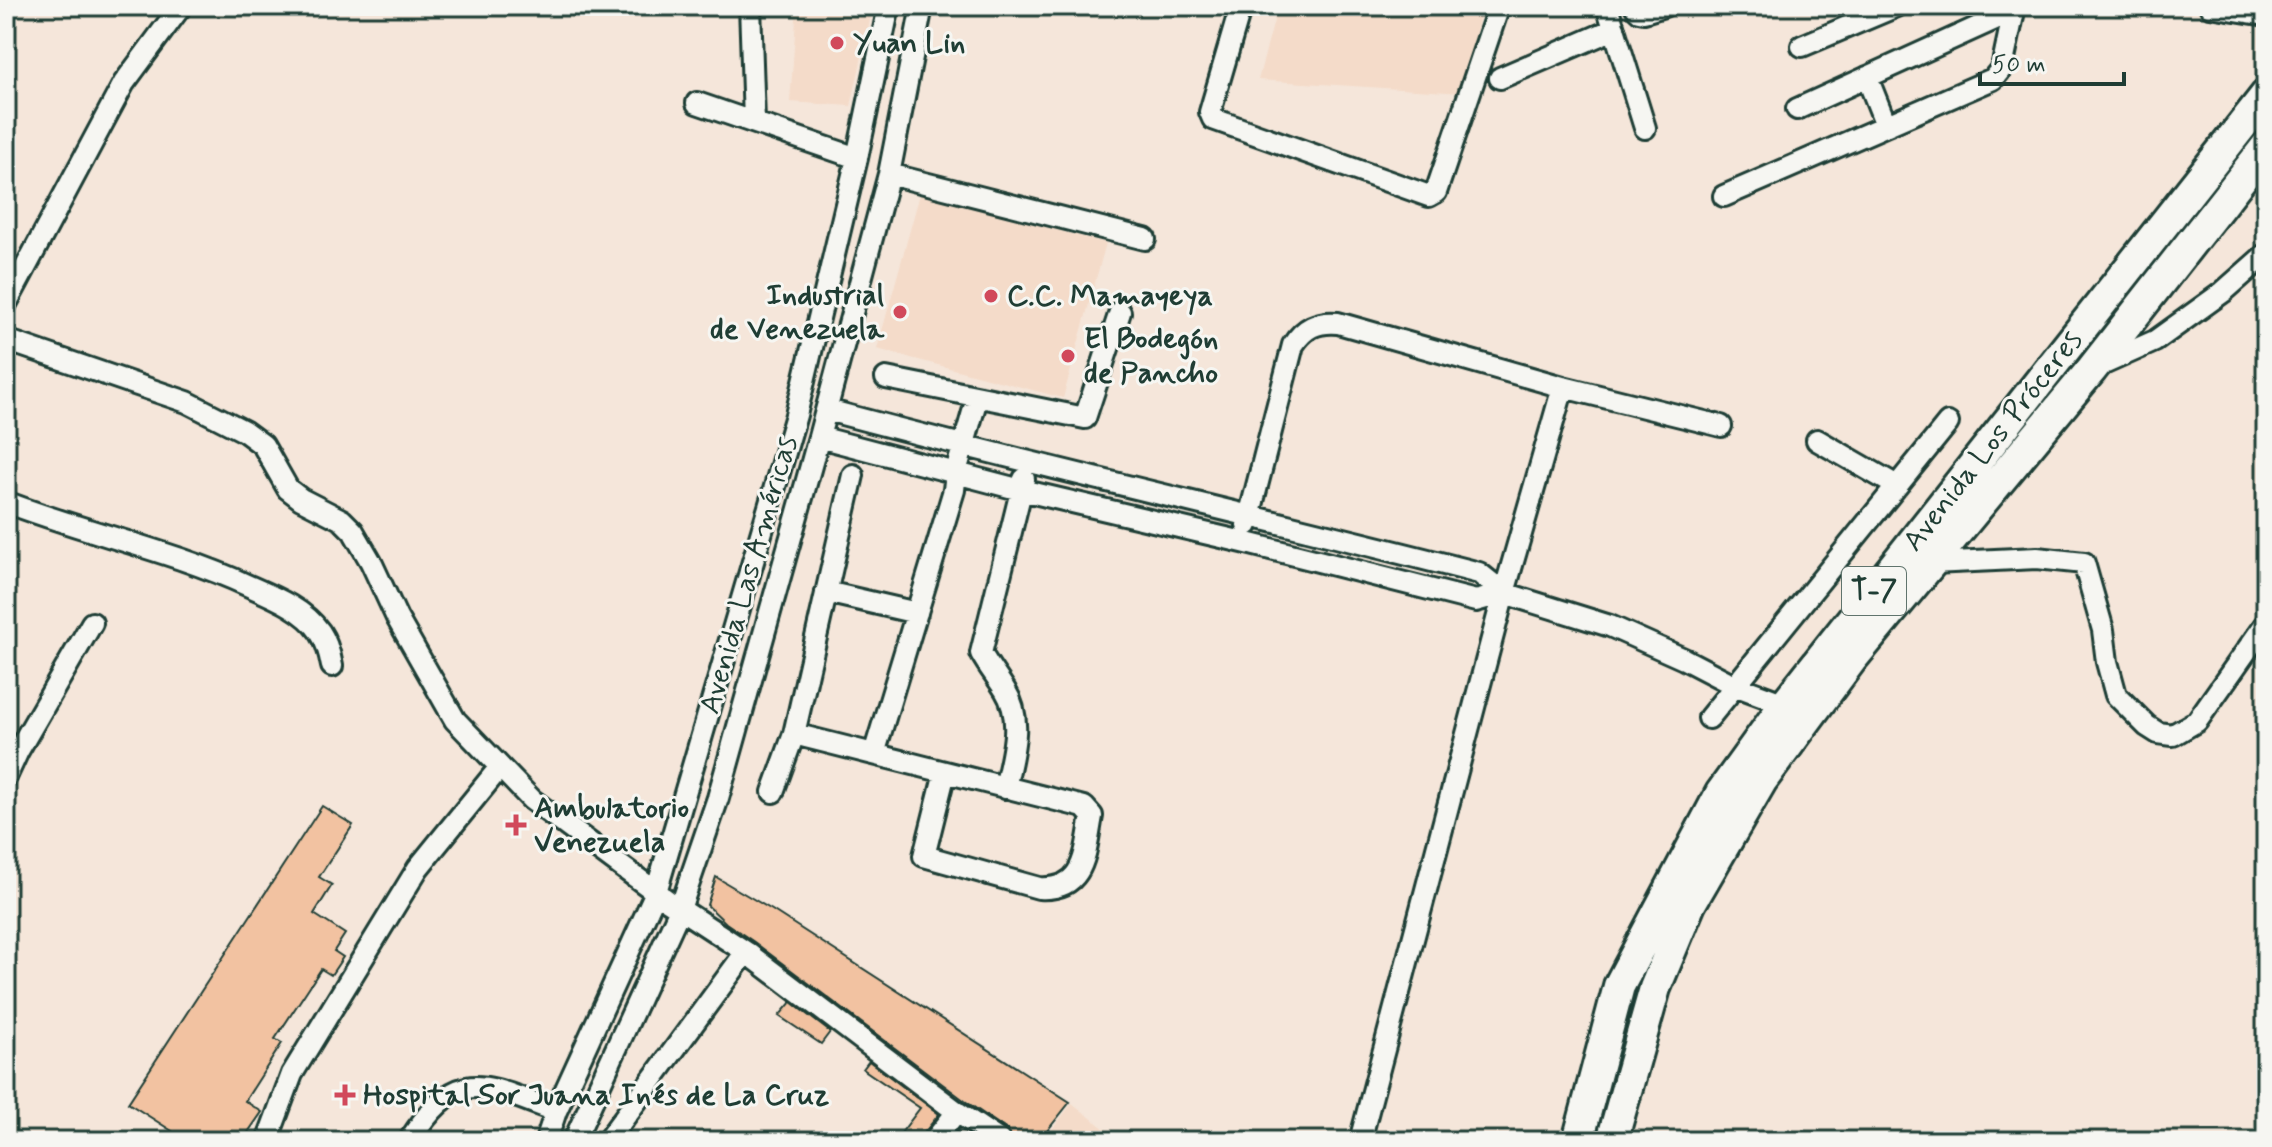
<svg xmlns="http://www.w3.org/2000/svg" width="2272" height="1147" font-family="Mynerve,sans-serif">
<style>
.built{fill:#f4dbc9}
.building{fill:#f2c2a1;stroke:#1f3d34;stroke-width:2}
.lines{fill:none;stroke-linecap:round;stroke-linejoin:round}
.minor-casing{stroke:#1f3d34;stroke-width:26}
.highway-casing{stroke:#1f3d34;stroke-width:36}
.minor{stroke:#f6f6f2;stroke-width:20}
.highway{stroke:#f6f6f2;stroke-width:30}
.poi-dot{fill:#d1495b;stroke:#f6f6f2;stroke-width:3}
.labels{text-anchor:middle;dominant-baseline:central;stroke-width:6;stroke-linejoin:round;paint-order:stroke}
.shield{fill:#f6f6f2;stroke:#60746d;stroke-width:2}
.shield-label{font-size:28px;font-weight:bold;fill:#1f3d34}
.poi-label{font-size:30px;font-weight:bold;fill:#1f3d34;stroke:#f6f6f2;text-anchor:start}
.street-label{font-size:30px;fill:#1f3d34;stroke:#f6f6f2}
</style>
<rect width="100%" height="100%" fill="#f5e6da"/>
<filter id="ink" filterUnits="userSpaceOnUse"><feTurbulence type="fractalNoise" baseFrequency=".0125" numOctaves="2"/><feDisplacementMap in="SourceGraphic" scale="16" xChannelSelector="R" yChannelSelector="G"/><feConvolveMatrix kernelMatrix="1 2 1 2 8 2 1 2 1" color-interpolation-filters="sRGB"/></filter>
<g filter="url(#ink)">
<!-- built -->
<path class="built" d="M797 6H873L851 106 790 102Z
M1278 6H1482L1463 93 1258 80Z
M920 194 1106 243 1063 398 877 349Z
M1072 1103 1120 1141H1043Z"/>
<!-- building -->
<path class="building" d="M322 806 353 825 319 877 332 885 314 914 345 934 334 951 343 957 331 975 321 969 275 1039 282 1043 245 1101 262 1112 242 1141H165L172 1131 128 1103Z
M716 877 772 910 1070 1102 1039 1141H1013L1007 1130 965 1101 754 942 726 923 707 905Z
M791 1002 830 1032 821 1044 779 1016Z
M869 1061 939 1114 924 1133 921 1141H895L920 1108 863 1069Z"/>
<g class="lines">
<!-- minor casing -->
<g class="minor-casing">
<path id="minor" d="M750 6 754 121
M1241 6 1210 112 1213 119 1429 196 1436 192 1499 6
M1607 6 1645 128
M1635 6 1639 11 1644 12 1664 6
M2210 6 2266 15
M1802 46 1897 6
M1867 77 1886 125
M1500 78 1614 29
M697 103 857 158
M1797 109 2013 11
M889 174 1145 239
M1724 196 1993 79 2002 68 2015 6
M6 304 124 83 181 6
M6 340 187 402 244 431 263 445 288 489 301 499 342 520 353 531 371 562 397 618 455 720 532 800 668 901 746 952 957 1112 1000 1141
M2099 366 2155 341 2223 292 2266 254
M886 378 1085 418 1120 312
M827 410C1043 468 1262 517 1479 573L1504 593 1610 626 1684 659 1734 685 1785 704
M819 437 1021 490 1243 542 1476 601 1504 593
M1817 440 1897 486
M853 475 794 734 1084 807 1092 816C1085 852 1086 891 1039 888L924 856 945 772
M6 502C86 533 171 550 249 586 274 597 304 609 320 632 327 642 330 655 332 666
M1247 525 1293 345C1304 328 1317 321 1338 323L1563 387 1721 426
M1932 563 2037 558 2084 563 2103 630 2107 662 2116 695 2147 726 2158 733 2173 735 2197 721 2266 623
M826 592 917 613
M1709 718 1948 423
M874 754 954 490 956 472 977 398
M6 777 18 751 92 623
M1005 788C1012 755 1024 720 1005 690 997 677 988 666 981 653L1024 479
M773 792 794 734
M267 1141 292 1074 418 868 500 767
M409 1141C460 1063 482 1085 556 1111
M546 1141 556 1111 656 892 796 415 857 158 889 6
M574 1141 680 909 718 798 819 437 889 174 922 6
M607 1141 746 952
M934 1141 957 1112
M1360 1141 1504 593 1563 387"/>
</g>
<!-- highway casing -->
<g class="highway-casing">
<path id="highway" d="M1578 1141 1619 986 1721 793 1785 704 2266 95
M1612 1141 1655 988 1690 904 1762 780 1851 660 2092 369 2266 147"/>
</g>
<!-- minor -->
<use href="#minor" class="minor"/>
<!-- highway -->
<use href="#highway" class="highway"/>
</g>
</g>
<!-- markers -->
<g class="poi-dot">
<circle cx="837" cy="43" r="8"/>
<circle cx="991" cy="296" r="8"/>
<circle cx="900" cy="312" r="8"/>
<circle cx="1068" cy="356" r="8"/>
<path d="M512 813h8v8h8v8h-8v8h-8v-8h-8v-8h8z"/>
<path d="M341 1083h8v8h8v8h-8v8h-8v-8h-8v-8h8z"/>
</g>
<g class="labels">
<!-- shield labels -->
<rect class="shield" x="1842" y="567" width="64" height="48" rx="6"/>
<g class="shield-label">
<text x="1874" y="591">T-7</text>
</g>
<!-- poi labels -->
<g class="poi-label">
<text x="853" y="43">Yuan Lin</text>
<text x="884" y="295" text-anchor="end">Industrial<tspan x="884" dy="34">de Venezuela</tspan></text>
<text x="1007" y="296">C.C. Mamayeya</text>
<text x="1084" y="339">El Bodegón<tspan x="1084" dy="34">de Pancho</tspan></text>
<text x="534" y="808">Ambulatorio<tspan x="534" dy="34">Venezuela</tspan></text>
<text x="363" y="1095">Hospital Sor Juana Inés de La Cruz</text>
</g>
<!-- street labels -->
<g class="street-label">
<text transform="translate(1993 441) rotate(-52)">Avenida Los Próceres</text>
<text transform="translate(749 575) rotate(-74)">Avenida Las Américas</text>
</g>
</g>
<!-- margin -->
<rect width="2272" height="1147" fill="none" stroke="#f6f6f2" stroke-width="32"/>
<rect x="16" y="16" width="2240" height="1115" fill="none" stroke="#1f3d34" stroke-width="3" filter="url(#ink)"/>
<!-- scale -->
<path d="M1980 72v12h144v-12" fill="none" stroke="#1f3d34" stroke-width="4"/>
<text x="1992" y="72" font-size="24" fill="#1f3d34" stroke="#f6f6f2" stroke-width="6" paint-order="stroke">50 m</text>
</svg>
